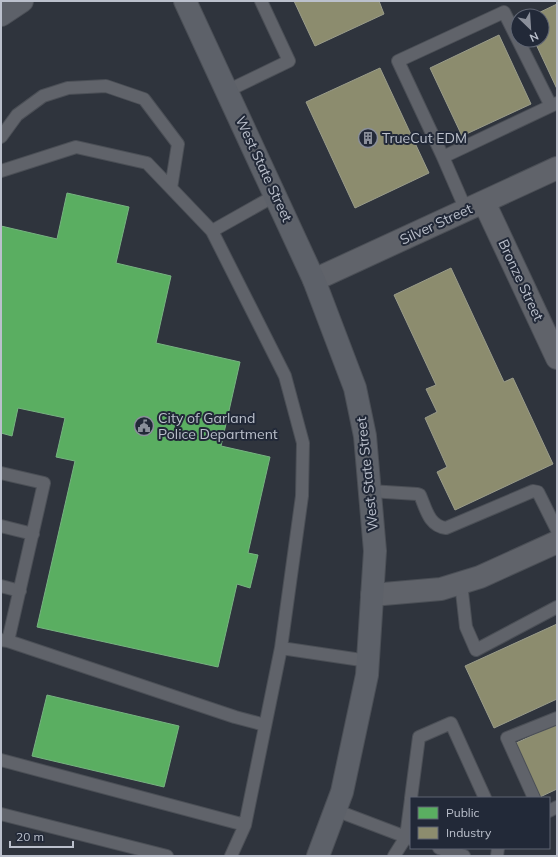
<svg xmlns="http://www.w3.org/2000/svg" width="558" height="857" font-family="Mulish,sans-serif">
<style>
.public{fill:#5aae61;stroke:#77b381}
.industry{fill:#8c8c6e;stroke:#9a9c8a}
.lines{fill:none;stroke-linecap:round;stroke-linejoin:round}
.lane-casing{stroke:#4b4f56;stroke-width:14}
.street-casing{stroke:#4b4f56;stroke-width:24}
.secondary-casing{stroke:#4b4f56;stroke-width:24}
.lane{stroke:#60636a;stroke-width:12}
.street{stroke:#60636a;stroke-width:22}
.secondary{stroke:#5d6169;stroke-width:22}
.labels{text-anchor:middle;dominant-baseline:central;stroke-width:4;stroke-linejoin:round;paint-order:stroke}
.poi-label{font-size:14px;fill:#bbc0cc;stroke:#222938;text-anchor:start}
.street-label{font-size:14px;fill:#bbc0cc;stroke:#222938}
</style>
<rect width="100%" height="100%" fill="#2f343d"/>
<!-- public -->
<path class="public" d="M67 193 129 207 116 263 171 276 156 343 240 362 221 446 270 457 248 553 258 555 250 588 237 584 218 667 37 627 75 461 56 457 65 418 18 408 12 436 1 433V226L57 239Z
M47 695 179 726 164 787 32 756Z"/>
<!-- industry -->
<path class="industry" d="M294 1H379L384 14 315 46Z
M557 4V89L534 40H542V16H532Z
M499 35 531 104 462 136 430 68Z
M380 68 429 173 355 208 306 102Z
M451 268 504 382 513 378 553 464 455 510 437 472 447 467 425 418 437 412 426 389 436 385 394 295Z
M557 624V699L494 728 465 666Z
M557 724V789L540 797 516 743Z"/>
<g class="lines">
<!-- lane casing -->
<g class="lane-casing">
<path id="lane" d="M227 91 289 61 261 1
M1 137 17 115 43 96 68 88 106 86 144 99 178 144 171 188
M443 157 398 61 504 12 551 106
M1 171 76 147 147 163 212 231
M276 195 212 231 285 376 303 443 302 496 281 648
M466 210 443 157 557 103
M1 473 44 483 8 641 1 640
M370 491 417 494 420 495C426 509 429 526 446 528L533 491 538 492 557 530
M1 526 33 534
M461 583 466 627 476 650 557 607
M1 586 20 591
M8 641 235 717 265 725
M1 760 245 825
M411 798 419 737 451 723 485 798
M534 798 507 738 557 718
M411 799 406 837 411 839
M335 810 406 837 394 856
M549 811 557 807
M1 814 167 856
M439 848 464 856
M231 856 245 825 281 648 368 661
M497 856 498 848"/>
</g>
<!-- street casing -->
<g class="street-casing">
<path id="street" d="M484 202 557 358
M314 280 557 168
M372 595 441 589 480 577 557 542"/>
</g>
<!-- secondary casing -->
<g class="secondary-casing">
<path id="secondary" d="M185 1 314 280 355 388 365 436 375 551 367 675 342 792 318 856
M1 15 22 1"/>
</g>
<!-- lane -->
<use href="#lane" class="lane"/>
<!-- street -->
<use href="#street" class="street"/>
<!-- secondary -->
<use href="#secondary" class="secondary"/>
</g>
<!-- icons -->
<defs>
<g id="building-ring" transform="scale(1)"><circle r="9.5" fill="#222938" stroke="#8a8f9a" stroke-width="1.5"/><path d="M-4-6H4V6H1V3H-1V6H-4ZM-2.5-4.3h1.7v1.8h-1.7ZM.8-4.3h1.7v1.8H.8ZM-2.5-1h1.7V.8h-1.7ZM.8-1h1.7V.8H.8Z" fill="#8a8f9a"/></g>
<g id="civic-ring" transform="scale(1)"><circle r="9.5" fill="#222938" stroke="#8a8f9a" stroke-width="1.5"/><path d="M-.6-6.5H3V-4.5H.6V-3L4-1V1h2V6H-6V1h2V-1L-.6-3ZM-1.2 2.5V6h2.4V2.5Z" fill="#8a8f9a"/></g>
</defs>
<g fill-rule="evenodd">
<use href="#building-ring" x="368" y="138"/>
<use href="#civic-ring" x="144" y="426"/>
</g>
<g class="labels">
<!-- poi labels -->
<g class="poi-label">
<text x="382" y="138">TrueCut EDM</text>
<text x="158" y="418">City of Garland<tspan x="158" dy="16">Police Department</tspan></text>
</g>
<!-- street labels -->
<g class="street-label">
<text transform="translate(264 169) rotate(65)">West State Street</text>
<text transform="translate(436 224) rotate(-25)">Silver Street</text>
<text transform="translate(521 280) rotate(65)">Bronze Street</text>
<text transform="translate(367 474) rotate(-96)">West State Street</text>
</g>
</g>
<!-- border -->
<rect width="558" height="857" fill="none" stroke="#bbc0cc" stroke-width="4"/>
<!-- legend -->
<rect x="410" y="797" width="140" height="52" fill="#222938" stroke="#5f6573"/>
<rect x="418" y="807" width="20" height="12" fill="#5aae61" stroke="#5f6573"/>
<text x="446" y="817" font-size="12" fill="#bbc0cc">Public</text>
<rect x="418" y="827" width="20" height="12" fill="#8c8c6e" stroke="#5f6573"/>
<text x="446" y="837" font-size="12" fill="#bbc0cc">Industry</text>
<!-- north arrow -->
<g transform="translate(530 28) rotate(155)"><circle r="19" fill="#222938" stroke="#5f6573"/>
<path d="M0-3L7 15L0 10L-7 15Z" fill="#8a8f9a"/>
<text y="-6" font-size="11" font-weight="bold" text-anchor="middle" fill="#bbc0cc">N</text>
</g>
<!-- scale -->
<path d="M10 841v6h63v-6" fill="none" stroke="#bbc0cc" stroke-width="2"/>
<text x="16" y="841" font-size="12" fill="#bbc0cc" stroke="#222938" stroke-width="3" paint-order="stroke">20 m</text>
</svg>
